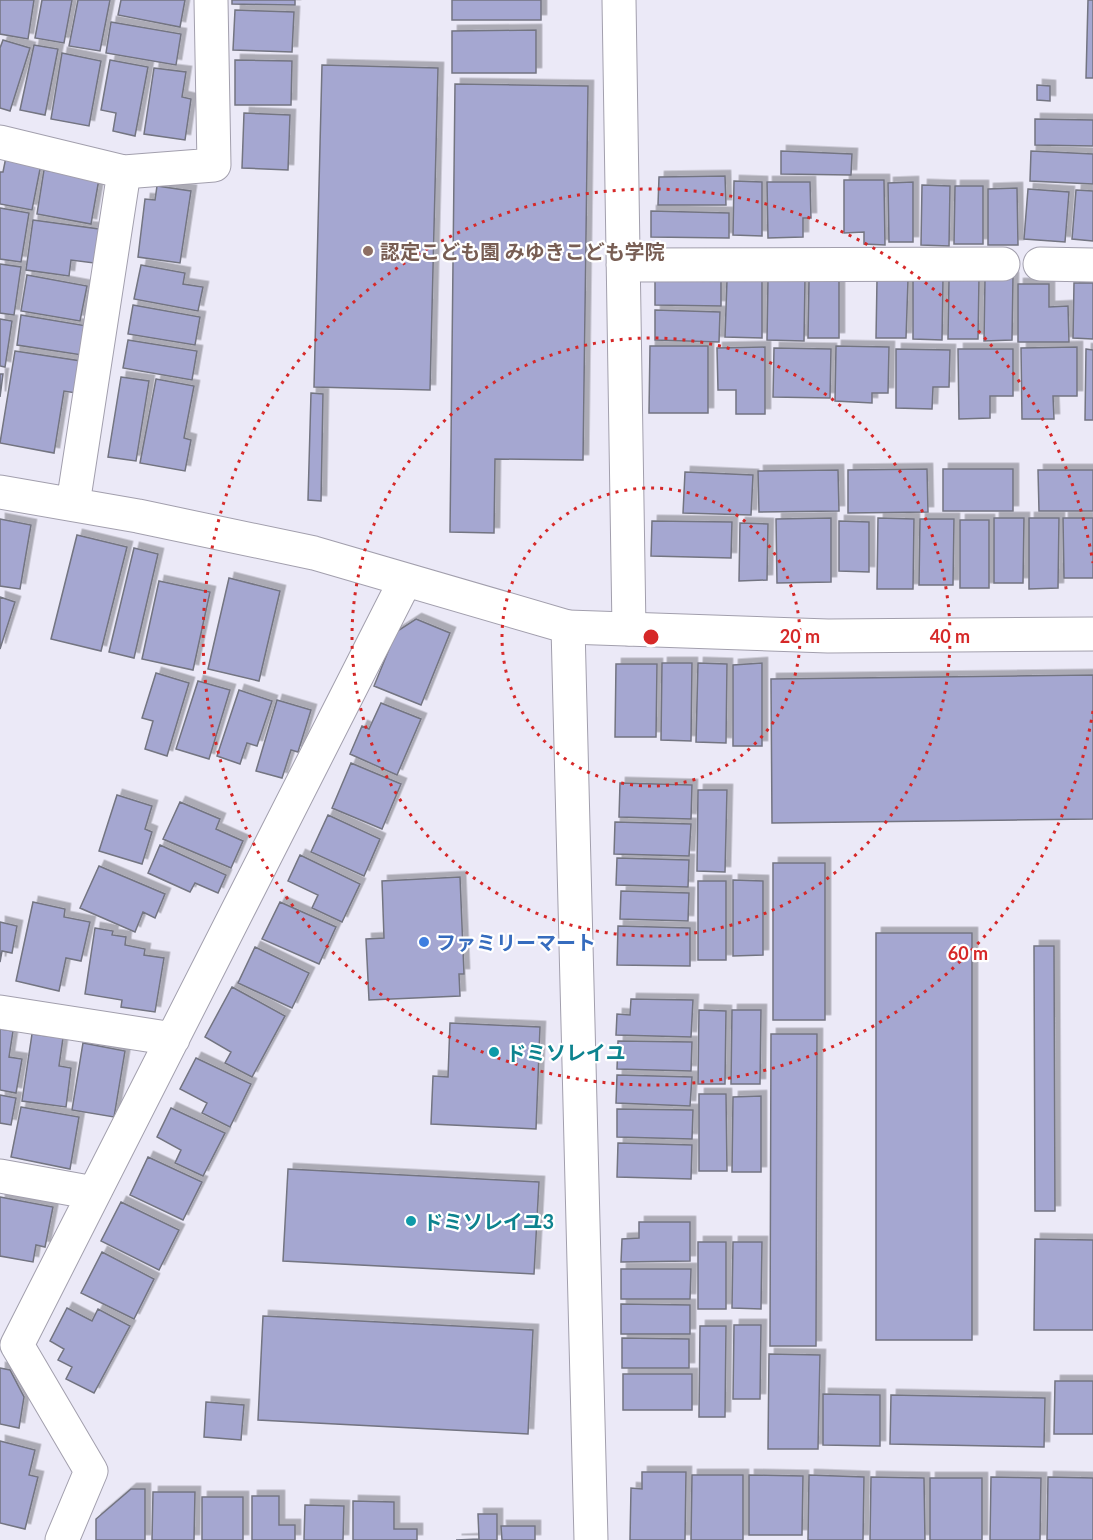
<svg xmlns="http://www.w3.org/2000/svg" width="1093" height="1540" font-family="Lato,'Noto Sans JP',sans-serif">
<style>
.building{fill:#a5a7d1;stroke:#737481;stroke-width:1.5;filter:url(#shadow)}
.lines{fill:none;stroke-linecap:round;stroke-linejoin:round}
.minor-casing{stroke:#a29fad;stroke-width:35}
.tertiary-casing{stroke:#a29fad;stroke-width:35}
.minor{stroke:#fff;stroke-width:33}
.tertiary{stroke:#fff;stroke-width:33}
.ring{fill:none;stroke:#d62828;stroke-width:3;stroke-dasharray:3 6}
.education-dot{fill:#8d6e63;stroke:#fff;stroke-width:2}
.shop-dot{fill:#3f7fe0;stroke:#fff;stroke-width:2}
.culture-dot{fill:#0f9aa8;stroke:#fff;stroke-width:2}
.labels{text-anchor:middle;dominant-baseline:central;stroke-width:4.5;stroke-linejoin:round;paint-order:stroke}
.education-label{font-size:20px;font-weight:bold;fill:#785e54;stroke:#fff;text-anchor:start}
.shop-label{font-size:20px;font-weight:bold;fill:#366cbe;stroke:#fff;text-anchor:start}
.culture-label{font-size:20px;font-weight:bold;fill:#0d838f;stroke:#fff;text-anchor:start}
.centre{fill:#d62828;stroke:#fff;stroke-width:3}
.ring-label{font-size:18px;text-anchor:middle;font-weight:bold;fill:#d62828;stroke:#fff;stroke-width:4.5;stroke-linejoin:round;paint-order:stroke}
</style>
<defs>
<filter id="shadow"><feDropShadow dx="5.5" dy="-5.5" stdDeviation="0" flood-color="#0004"/></filter>
</defs>
<rect width="100%" height="100%" fill="#ebe9f7"/>
<!-- building -->
<path class="building" d="M0 0H34L28 39 0 34Z
M42 0H72L64 43 35 38Z
M78 0H110L100 51 69 46Z
M121 0H185L180 27 118 15Z
M232 0H295V5L232 4Z
M452 0H541V20H452Z
M1088 0H1093V78H1086Z
M235 10 294 12 292 52 233 50Z
M111 22 181 34 176 65 106 53Z
M536 30V73H452V31Z
M3 40 30 48 10 111 0 108V48Z
M34 45 58 49 45 115 20 110Z
M62 53 101 61 89 126 51 119Z
M110 60 148 67 135 136 113 131 116 113 101 110Z
M235 60 292 61 291 105H235Z
M322 65 438 68 430 390 314 387Z
M154 68 186 72 182 97 191 99 185 140 144 134Z
M455 84 588 86 583 460 495 459 494 533 450 532Z
M1037 85 1050 86V101L1037 100Z
M244 113 290 115 288 170 242 168Z
M1035 119 1093 120V146L1035 145Z
M781 151 852 154 851 175 781 174Z
M1031 151 1093 154V184L1030 181Z
M7 152 42 159 32 210 0 204V172H3Z
M44 170 99 179 91 224 37 214Z
M725 176 726 205H658L659 177Z
M844 180H884L885 245 864 244V232L844 233Z
M734 181 762 182V236L733 235Z
M767 182H810L811 218H803V237L768 238Z
M913 182V242H889L888 183Z
M922 185 950 186 949 246 921 245Z
M157 186 191 191 180 263 138 257 145 199 155 200Z
M955 186H983V244H954Z
M1017 188 1018 245H988V189Z
M1028 189 1069 192 1065 242 1024 239Z
M1076 190 1093 191V241L1072 239Z
M0 208 29 213 21 262 0 259Z
M651 211 729 213V238L651 237Z
M33 220 99 229 94 263 71 260 69 276 26 270Z
M0 264 21 267 14 315 0 313Z
M141 265 185 273 183 284 203 287 198 311 134 299Z
M27 275 87 286 80 321 21 311Z
M655 276 721 277V306L655 305Z
M985 278H1013L1012 340 984 341Z
M768 279 805 280 804 341 767 340Z
M949 279H979L978 339H948Z
M727 280H762V338L725 337Z
M809 280 839 281V338H808Z
M877 280H908L906 338H876Z
M913 280H943L942 340 913 339Z
M1074 283H1093V339L1073 338Z
M1018 284H1049V307L1068 306 1069 342H1018Z
M133 305 200 317 195 345 128 334Z
M655 310 720 312 719 342 655 340Z
M21 315 87 326 82 355 17 345Z
M0 319 12 321 5 367 0 366Z
M128 340 197 351 192 380 123 368Z
M650 346H708V413H649Z
M836 346 889 347 888 393H872V403L835 401Z
M765 347V414H736V390H718L717 348Z
M1077 347V396H1053L1054 419H1022L1021 348Z
M774 348 831 349 830 398 773 397Z
M896 349 950 350 949 387H933L932 409 896 408Z
M958 349H1013V396H990V418L959 419Z
M1086 349 1093 350V420H1085Z
M15 351 81 361 76 393 64 391 54 453 0 443Z
M0 374H3L0 397Z
M121 377 149 381 136 461 108 457Z
M156 379 194 386 184 438 191 440 185 471 140 463Z
M311 393 323 394 321 501 308 500Z
M927 469 928 512 848 513V470Z
M943 469H1013V511H943Z
M838 470 839 511 759 512 758 471Z
M1038 470H1093V511H1039Z
M685 472 753 475 751 515 683 513Z
M831 518V582L777 583 776 519Z
M878 518 914 519 913 589H877Z
M994 518H1024L1023 583H994Z
M1029 518H1059L1058 588 1029 589Z
M1063 518H1093V578H1064Z
M0 519 31 525 20 589 0 586Z
M920 519H954L953 585H919Z
M960 520H989V588H960Z
M652 521 732 522 731 558 651 556Z
M839 521 869 522V572L839 571Z
M740 523 768 524 767 580 739 581Z
M77 535 127 547 101 651 51 639Z
M134 548 158 554 134 658 109 652Z
M229 578 280 591 259 681 208 669Z
M159 581 210 592 193 670 142 659Z
M0 597 15 602 0 649Z
M416 619 450 633 421 705 374 686 396 632Z
M662 663H692L691 741 661 740Z
M698 663 727 664 726 743 696 742Z
M762 663V746H733V665Z
M616 664H657L656 737H615Z
M156 673 189 683 167 756 145 749 153 721 142 718Z
M1093 675V819L772 823 771 679Z
M198 681 230 690 209 759 176 749Z
M239 690 272 701 257 746 247 743 240 764 217 756Z
M277 700 311 710 298 752 291 750 282 778 256 771Z
M381 703 421 719 397 775 350 754 362 726 369 729Z
M351 763 401 784 382 829 332 808Z
M620 783 692 785 691 819 619 817Z
M698 790H727L725 872 697 871Z
M117 795 152 806 145 829 152 832 142 864 99 851Z
M180 802 220 819 216 829 243 841 231 868 163 839Z
M328 815 380 839 364 876 311 852Z
M615 822 691 824 689 856 614 854Z
M160 845 226 875 218 893 195 883 190 892 148 873Z
M300 855 360 884 342 922 312 908 318 895 288 881Z
M617 858 689 860 688 887 616 885Z
M773 863H825V1020H773Z
M99 866 165 894 155 918 143 912 135 932 80 908Z
M460 877 464 974H459L460 996 369 1000 366 939 384 938 382 881Z
M733 880 763 881V955L733 956Z
M698 881H726V960H698Z
M621 891 689 893 688 921 620 919Z
M33 902 65 909 64 917 90 922 81 961 66 958 59 991 16 981Z
M280 902 336 927 319 964 262 939Z
M0 922 17 926 12 953 2 951 0 962Z
M618 926 690 928V966L617 965Z
M95 928 113 931 112 935 126 937 125 945 145 949 144 955 164 958 155 1012 121 1007 122 1000 85 994Z
M876 933H972V1340H876Z
M1034 946H1054L1055 1211H1035Z
M255 947 309 973 292 1008 238 983Z
M232 987 285 1016 252 1077 225 1063 231 1052 205 1037Z
M631 999 693 1000 691 1037 616 1035 617 1014 630 1015Z
M699 1010 726 1011 725 1084H698Z
M732 1010H761L760 1084H731Z
M450 1023 540 1027 536 1129 431 1124 433 1076 448 1077Z
M0 1029 13 1031 9 1057 22 1059 16 1093 0 1090Z
M32 1034 63 1038 59 1066 71 1068 66 1107 22 1101Z
M771 1034H817L816 1346H770Z
M618 1041 692 1042 691 1071 617 1069Z
M83 1043 125 1051 114 1117 72 1110Z
M196 1058 251 1084 230 1127 202 1113 207 1103 180 1089Z
M617 1075 692 1077 690 1106 616 1103Z
M699 1094H726L727 1171H699Z
M0 1095 16 1098 11 1125 0 1123Z
M761 1096V1172H732L733 1097Z
M21 1107 79 1117 70 1169 11 1157Z
M171 1108 225 1133 203 1176 175 1163 181 1150 157 1137Z
M617 1109 693 1110 692 1139 617 1137Z
M618 1143 692 1145 691 1179 617 1177Z
M148 1157 202 1182 183 1220 130 1195Z
M288 1169 539 1182 534 1274 283 1261Z
M0 1197 53 1207 45 1247 36 1245 33 1262 0 1256Z
M121 1202 179 1230 159 1270 101 1241Z
M639 1222H690V1261L621 1262 622 1239 639 1238Z
M1035 1239 1093 1240V1330H1034Z
M698 1242H726V1309H698Z
M733 1242H762L761 1309 732 1308Z
M102 1252 154 1279 134 1319 81 1293Z
M621 1269H691L690 1299H621Z
M621 1304 690 1305V1334H621Z
M67 1308 92 1321 98 1309 130 1326 94 1393 66 1379 72 1367 58 1360 64 1349 50 1341Z
M263 1316 533 1330 528 1434 258 1420Z
M734 1325H761L760 1399H733Z
M700 1326H726L725 1417H699Z
M622 1338 689 1339V1368H622Z
M769 1354 820 1355 818 1449H768Z
M0 1368 10 1370 24 1397 19 1428 0 1424Z
M623 1374H692V1410H623Z
M1055 1381H1093V1434H1054Z
M823 1394 880 1395V1446L823 1445Z
M891 1395 1045 1398 1044 1447 890 1444Z
M206 1402 244 1405 241 1440 204 1437Z
M0 1441 35 1450 29 1475 38 1477 25 1529 0 1523Z
M642 1472H686L685 1540H630L631 1488 642 1489Z
M692 1475H743V1540H691Z
M749 1475 803 1476 802 1535H749Z
M809 1475 864 1477 863 1540H808Z
M871 1477 924 1478 925 1540H870Z
M991 1477 1041 1478 1040 1540H990Z
M1048 1477 1093 1478V1540H1047Z
M930 1478H982V1540H930Z
M131 1489H145V1540H96V1519Z
M153 1492H195L194 1540H152Z
M252 1496H279V1525H295V1540H252Z
M202 1497H243V1540H202Z
M353 1501 394 1502V1529H417V1540H353Z
M305 1505 344 1506 343 1540H304Z
M478 1514H497V1540H456L479 1539Z
M501 1526H535V1540H502Z"/>
<g class="lines">
<!-- minor casing -->
<g class="minor-casing">
<path id="minor" d="M619 0 629 629
M0 142 124 172 214 165 211 0
M1040 264 1093 265
M623 265 1003 264
M0 492 138 516 314 553 568 627 591 1540
M73 504 124 172
M0 1012 173 1039
M0 1176 94 1193
M62 1540 91 1471 17 1345 405 581"/>
</g>
<!-- tertiary casing -->
<g class="tertiary-casing">
<path id="tertiary" d="M568 627 828 636 1093 634"/>
</g>
<!-- minor -->
<use href="#minor" class="minor"/>
<!-- tertiary -->
<use href="#tertiary" class="tertiary"/>
</g>
<!-- distance rings -->
<g class="ring">
<circle cx="651" cy="637" r="149"/>
<circle cx="651" cy="637" r="299"/>
<path d="M1093 711A448 448 0 1 1 1093 563"/>
</g>
<!-- markers -->
<circle class="education-dot" cx="368" cy="251" r="6"/>
<circle class="shop-dot" cx="424" cy="942" r="6"/>
<g class="culture-dot">
<circle cx="494" cy="1052" r="6"/>
<circle cx="411" cy="1221" r="6"/>
</g>
<g class="labels">
<!-- education labels -->
<g class="education-label">
<text x="380" y="251">認定こども園 みゆきこども学院</text>
</g>
<!-- shop labels -->
<g class="shop-label">
<text x="436" y="942">ファミリーマート</text>
</g>
<!-- culture labels -->
<g class="culture-label">
<text x="506" y="1052">ドミソレイユ</text>
<text x="423" y="1221">ドミソレイユ3</text>
</g>
</g>
<circle cx="651" cy="637" r="9" class="centre"/>
<g class="ring-label">
<text x="800" y="643">20 m</text>
<text x="950" y="643">40 m</text>
<text x="968" y="960">60 m</text>
</g>
</svg>
